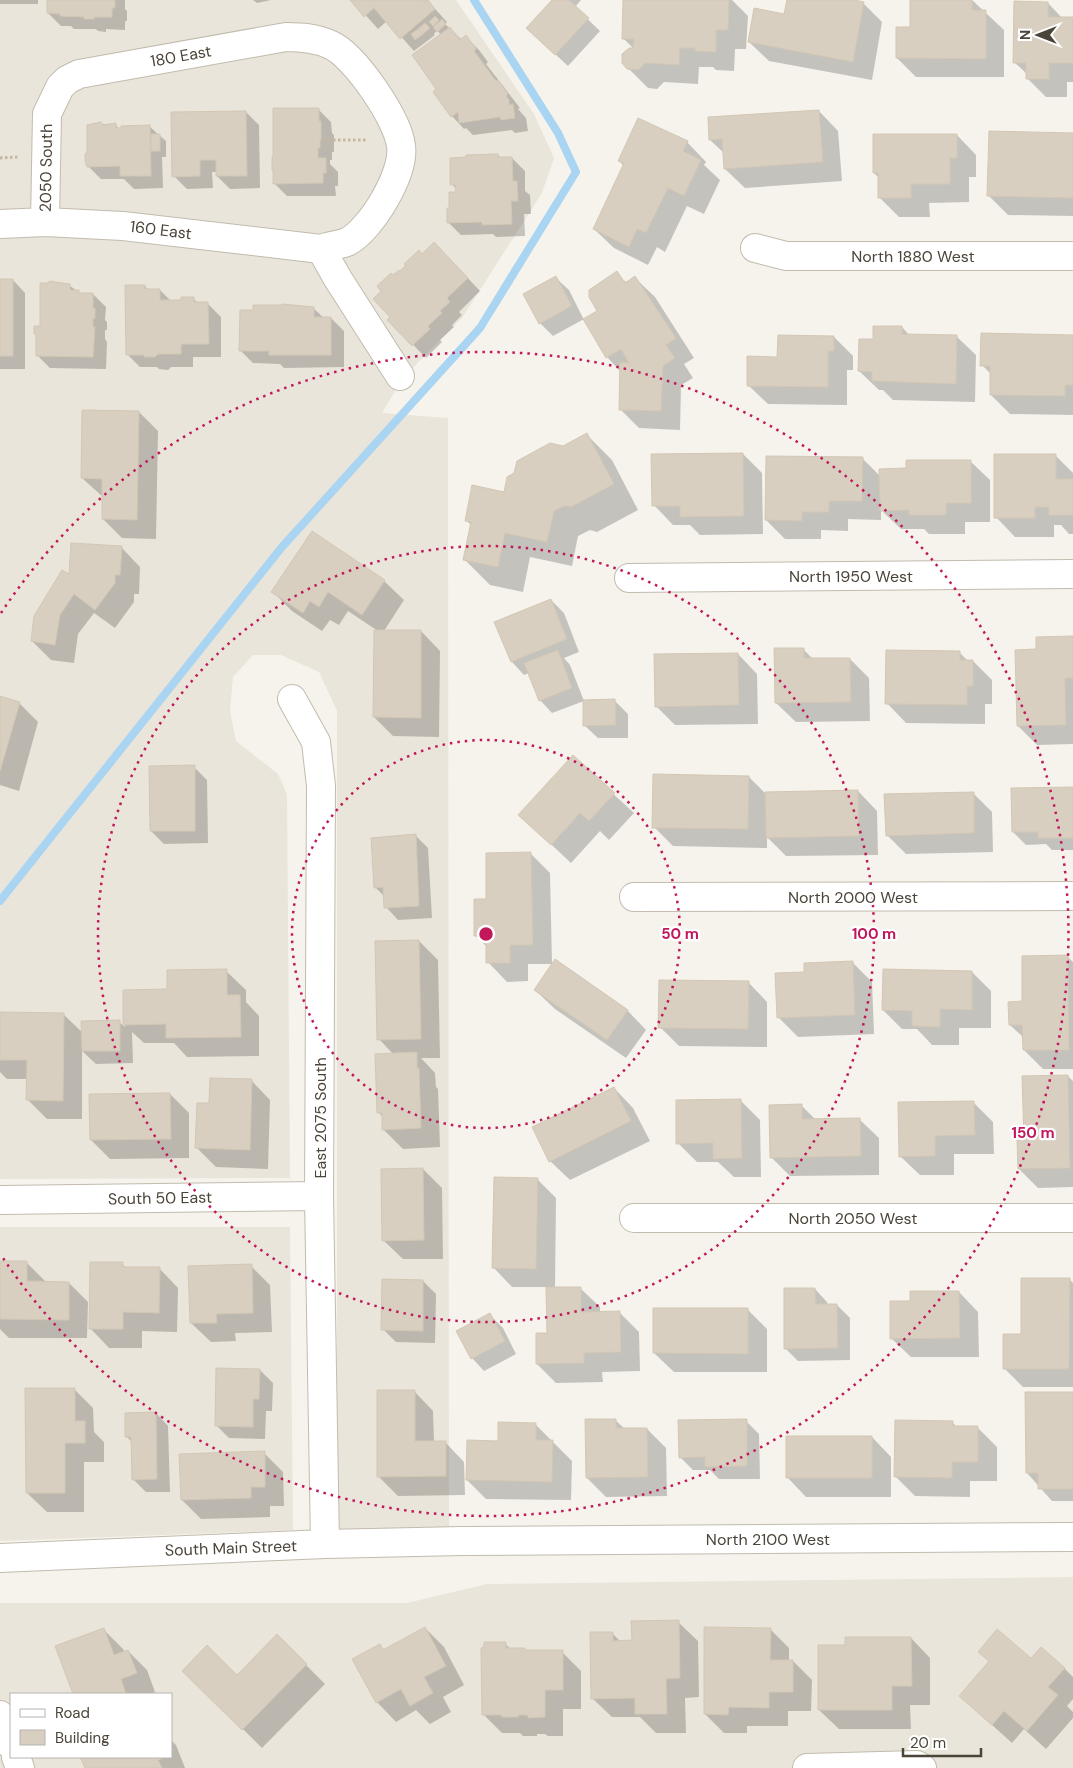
<svg xmlns="http://www.w3.org/2000/svg" width="1073" height="1768" font-family="'DM Sans',sans-serif">
<style>
.residential{fill:#eae5da;fill-rule:evenodd}
.shadow{fill:#0003}
.lines{fill:none;stroke-linecap:round;stroke-linejoin:round}
.stream{stroke:#a9d4f2;stroke-width:8}
.building{fill:#d8cfc1;stroke:#d3c7b4}
.minor-casing{stroke:#c2bbae;stroke-width:30}
.path{stroke:#c4b79f;stroke-width:3;stroke-dasharray:2.5 2.5;stroke-linecap:butt}
.minor{stroke:#fff;stroke-width:28}
.ring{fill:none;stroke:#c2185b;stroke-width:2.5;stroke-dasharray:2.5 5}
.labels{text-anchor:middle;dominant-baseline:central;stroke-width:4.5;stroke-linejoin:round;paint-order:stroke}
.street-label{font-size:16px;fill:#4b4439;stroke:#fff}
.centre{fill:#c2185b;stroke:#fff;stroke-width:2.5}
.ring-label{font-size:15px;text-anchor:middle;font-weight:bold;fill:#c2185b;stroke:#fff;stroke-width:4.5;stroke-linejoin:round;paint-order:stroke}
</style>
<rect width="100%" height="100%" fill="#f6f3ec"/>
<!-- residential -->
<path class="residential" d="M0 0H456L534 114 554 158 542 193 462 318 403 378 382 413 448 418 449 1529 337 1532V711L319 672 281 655H253L233 677 230 711 236 741 278 774 287 794 290 1178 0 1179Z
M0 1227H290L293 1530 0 1541Z
M1073 1577V1768H0V1603H407L487 1584ZM11 1694H171V1757H11Z"/>
<!-- shadow -->
<path class="shadow" d="M0 0H38V4H0Z
M49 0H125V9L127 11V20L125 22V30L106 29V32L98 31 96 29H74L71 26H61L48 13Z
M253 0H271L257 3Z
M352 0H418L420 2 422 0H427L447 22 445 24 462 40 466 37 479 50 488 62 486 64 520 108 518 109 526 118 528 131 515 133 512 130 473 135 466 128 464 129 452 116 438 89 441 35 437 30 434 34 435 35 414 51 387 21 378 29Z
M553 0H581L575 7 600 31 568 66 541 41Z
M625 0H732L748 16 746 49H735L734 71 716 70 713 67H699L698 84 664 82 657 89 648 88 628 68 634 49 623 38Z
M788 0H847L863 3 882 22 872 80 769 61 749 42 785 15Z
M911 0H972L1004 30V77H916L897 58 911 28Z
M1048 3 1063 19H1073V82H1067V97H1046L1027 78V74L1014 62Z
M318 109 331 122 332 133 334 135V152H332V160H330V164L338 172V186H335L336 196H287L274 183Z
M819 111 838 131 842 181 745 188 725 169V154L710 140Z
M246 112 259 125 260 188 230 189 217 176V172H212L213 188 187 189 174 176Z
M93 124H115L120 130 149 126 159 135 166 141V157H162L163 188 134 189 124 179H101L88 166V152Z
M957 135 976 155V177H969V202L929 203 930 217H899L880 198 879 178 874 173Z
M1073 135V216L1008 215 989 196Z
M687 142 706 162 704 165 720 180 704 214 687 206 665 252 657 247 648 265 614 248 594 229 624 166 619 161Z
M498 155 501 158H512L525 171V191L530 195 531 214H524L525 236 496 237 493 234 461 235 448 222 451 209 457 193V190L452 184Z
M447 256 480 291 459 312 462 315 452 325 454 327 440 340 442 342 426 358 389 320 392 317 393 277Z
M616 273 627 283 635 278 655 297 694 358 684 364 693 378 681 385 680 430 639 428 620 409 621 372 607 357 584 319 553 336 540 323 556 278 569 290 584 320 598 311Z
M0 280H13L25 293V369H0Z
M69 285 81 294H93L106 307 105 320 107 322V330H105V339L107 342 106 369 50 368 37 355 41 327Z
M145 286 148 290H160L171 301 193 298 199 304H208L221 317V357H193V367H171L168 370 159 369 157 367H140L127 354Z
M313 308 324 318H331L344 331V367L284 368 280 364 253 363 240 350Z
M902 327 910 336H956L976 355 975 402 893 400 883 390H879L859 371 874 340Z
M1073 336V415L1010 414 991 395 992 375 982 365Z
M834 337 853 356V370H847V405L768 404 748 385 778 358Z
M139 412 158 431 156 539 122 538 103 519V497L82 478Z
M587 435 612 460 638 510 597 532 590 530 578 536 572 566 530 557 523 592 490 585 465 560 472 526 466 520 505 493 563 447Z
M743 454 762 473 763 534 700 535 690 525H673L654 505Z
M1055 455 1073 473V534H1069L1061 525H1054V537H1015L996 517Z
M862 458 881 477 907 470 970 461 990 480V522H965V534H929L924 529H901L881 510V520L848 519V531L821 530V539H785L766 520Z
M312 533 384 581 404 600 384 631H421L440 651 439 737 393 736 374 717 378 631 348 611 339 625 330 620 322 631 292 611 273 592Z
M121 547 140 567 139 594H134V602L115 628 94 613 78 634 74 663 51 660 32 641 70 576Z
M551 600 564 613 579 652 564 658 570 665 584 701 552 713 540 700 529 673 524 675 512 662Z
M1073 637V744L1037 745 1018 726 1037 650Z
M803 649 814 660 850 659 869 678 870 721 796 722 776 703Z
M959 652 968 661H973L992 680V704H985V724L906 723 887 703Z
M738 654 757 674 758 724 675 725 656 706Z
M0 697 19 703 38 722 19 791 0 785Z
M615 701 628 714V738H598L585 726Z
M573 757 634 813 609 840 600 831 571 863 520 815Z
M194 767 207 780 208 843 164 844 151 831Z
M749 777 765 793 858 791 877 811 878 855 786 856 767 837V848L673 846 654 827Z
M1073 789V850H1052L1046 844 1026 845 1013 832Z
M973 793 992 812 993 852 906 854 887 835Z
M415 835 428 848 432 918 398 920 386 907 385 897 375 887Z
M531 854 550 873 552 964H528V981L507 982 488 962 487 947 475 935 488 901Z
M419 941 438 960 440 1058H421L435 1073 436 1087 438 1089 440 1147 403 1149 383 1129V1117L379 1113 394 1055 379 1039Z
M1068 957 1073 962V1069H1043L1024 1050V1038L1010 1025 1024 1003Z
M852 962 872 982 874 1034 798 1037 778 1017 806 973Z
M226 971 246 990V1002L259 1016V1056L187 1057 174 1043H144L132 1032 133 1063 96 1064 82 1051V1119H47L28 1100V1079H7L0 1072V1013L63 1014 83 1033 119 1022 125 1027 124 991H168Z
M972 972 991 991V1028H959V1045H932L917 1029H902L883 1010Z
M748 982 767 1002V1047L679 1046 660 1027Z
M535 990 627 1010 646 1030 626 1058 555 1009Z
M1068 1076 1073 1081V1187L1038 1188 1019 1169 1025 1141Z
M251 1080 270 1100 268 1169 216 1167 197 1148 210 1104Z
M614 1088 633 1108 650 1141 570 1180 550 1161Z
M170 1094 189 1113V1158L110 1159 91 1140Z
M741 1101 760 1120 761 1177H734L718 1162H697L678 1143Z
M974 1103 993 1122 994 1154H954V1175H920L900 1156Z
M801 1105 816 1120 859 1119 879 1138V1175L790 1176 771 1157Z
M423 1169 442 1188 443 1259H403L383 1240Z
M537 1179 556 1198 555 1288H580L600 1307V1313H620L639 1332 640 1371 602 1372 603 1382 556 1383 537 1364 548 1334 547 1287H512L493 1267Z
M0 1262H26L46 1282 69 1283 88 1302 87 1338H9L0 1329Z
M122 1264 126 1268H159L178 1288 177 1332 142 1331V1348H109L90 1328Z
M251 1266 270 1285 272 1332 235 1333 236 1341 211 1342 191 1323Z
M1069 1279 1073 1283V1387H1023L1004 1368 1022 1335Z
M423 1281 436 1294 435 1343 396 1342 383 1329Z
M815 1289 827 1302 828 1305H837L850 1318V1360L798 1361 785 1348Z
M959 1292 978 1312 979 1357H911L891 1338 911 1302Z
M747 1309 767 1329V1372H674L654 1353Z
M490 1315 503 1328 516 1354 484 1371 472 1358Z
M260 1370 273 1383 272 1411H266L265 1439 229 1438 216 1425Z
M74 1389 93 1408 94 1432 104 1442V1462H84V1512H47L27 1493Z
M414 1391 433 1411 434 1442H445L464 1462 465 1495 398 1496 379 1477Z
M1073 1393V1501H1052L1027 1473Z
M156 1413 168 1426 170 1492H146L133 1479 132 1442 126 1436Z
M615 1420 625 1429H647L666 1448 667 1496 606 1497 587 1478Z
M746 1421 759 1434 760 1479H719L710 1470H693L680 1457Z
M952 1422 957 1427 978 1428 997 1447V1481H970V1497L915 1496 896 1477Z
M535 1424 572 1461 571 1500 486 1499 467 1480 499 1442Z
M872 1437 891 1457V1497H806L787 1477Z
M264 1453 283 1472 284 1506H270V1517L201 1519 182 1500Z
M678 1622 698 1641 699 1697 685 1698 686 1733H656L640 1717H612L592 1698 612 1633 621 1642H633Z
M425 1628 444 1647 464 1685 443 1697 451 1712 430 1724 416 1710 396 1722 377 1702 379 1645 384 1650Z
M770 1629 789 1648V1661H793L812 1680 811 1711H788V1726H747V1733H724L705 1714Z
M104 1630 123 1649 125 1652 128 1651 147 1670 155 1692 150 1694H74L57 1647Z
M277 1636 325 1684 262 1748 184 1671 237 1677Z
M911 1638 930 1658V1705H910L911 1729H839L819 1710Z
M505 1644 511 1649H524L527 1652H562L581 1671V1709H563V1736H548L545 1734H537V1736H523L520 1733H502L483 1714Z
M980 1652 1031 1660 1064 1668 1073 1677V1699L1067 1706 1073 1712V1718L1046 1749 1024 1729 1012 1743 960 1696 990 1662Z
M171 1740 176 1745 185 1768H86L82 1758 171 1757Z"/>
<g class="lines">
<!-- stream -->
<path class="stream" d="M0 901 282 547 480 328 576 172 558 133 474 0"/>
</g>
<!-- building -->
<path class="building" d="M47 0H115V7L112 9V17H94V19H84V17L60 16V14L47 13Z
M350 0H417L418 1 428 0 435 9 400 39 374 8 364 17Z
M552 0H569L589 18 555 55 526 28Z
M623 0H729L728 30H716V52L695 51V48H680L679 65 645 63 638 70 627 69 622 63V54L629 48H633L634 39H622Z
M787 0H854L864 2 853 62 748 42 754 8 784 14Z
M910 0H972V10H986V59L896 58V27H910Z
M1014 1 1048 2V17H1073V63H1049V79H1026V63H1013Z
M435 16 439 20 433 26 429 22Z
M442 19 446 24 437 32 433 27Z
M425 23 430 28 423 34 418 29Z
M450 27 460 40 466 35 476 49 474 51 496 81 498 80 508 94 506 96 509 100V105L513 104 515 118 501 120 500 117 459 123 458 112 451 117 433 92 436 89 412 55Z
M418 29 423 34 415 40 411 34Z
M273 108H319V121H321V140H320V148H318V158H326V173H323V183L273 184V170H272V157H273Z
M819 110 823 162 724 169 722 139 709 140 708 117Z
M246 111 247 176H216V160H200V176L172 177 171 112Z
M638 118 688 141 683 151 701 160 684 196 668 188 646 233 637 229 629 247 593 229 624 163 618 161Z
M101 122 103 125 116 123V128H121V126L150 125 151 176H120V166L87 167 85 161V154L87 152V125Z
M989 131 1073 133V198L987 196Z
M151 134H160V151H151Z
M873 134H957V158H950V184H911V198H878V173H873Z
M498 154V157H512L513 181H517L518 201H511L512 224 482 225V222L447 223V208H449V192H456L455 185H450V158L466 157V155Z
M434 242 468 278 447 298 450 302 440 311 442 313 428 326 430 329 412 346 387 320 390 317 373 299 381 291 377 286 391 273 393 275 399 270 400 271 406 265 404 264 419 250 422 254Z
M617 271 625 283 635 276 676 338 666 345 675 358 663 366 661 411 619 410 620 362 629 363 621 349 606 358 583 319 597 311 589 297V290Z
M556 276 572 306 539 324 523 294Z
M0 279H13V356H0Z
M49 281 70 284V290H79V293H93V308H95V318H93V327H95L93 357 36 356V334H34V326H40V283H49Z
M125 285H145V289H160V300H181V297H194V302H208L209 344H181V354H158L155 357H145L143 355H126Z
M282 304 314 307V317H331V355H269V351H239L240 310H253V305H282Z
M873 326H902V334L957 335 956 384 872 381V372L858 371 859 339H873Z
M981 333 1073 335V385H1065V396L990 395V366H980Z
M778 335 834 336V351H828V387L747 386V356L777 357Z
M82 410 139 411 137 520 102 519V479L81 478Z
M587 433 614 484 571 507 564 506 554 511 547 542 505 533 498 567 463 560 471 522 465 521 472 485 504 492 507 477 514 473 517 461 550 443 563 446Z
M743 453 744 516 680 517V506H652L651 454Z
M994 454H1056V479H1073V515H1049V507H1035V518H994Z
M766 456 863 457 862 501H829V512H802V521L765 520Z
M906 460H971V503H946V515H909V510L880 511 879 469 906 468Z
M312 531 385 580 362 615 328 592 319 607 310 601 303 613 271 592Z
M71 543 122 546 120 575H115V583L95 610 74 594 60 615 55 645 31 641 34 616 62 570 69 574Z
M551 599 567 639 511 662 494 622Z
M374 630H421V718L373 717Z
M1073 636V678H1065L1066 725 1017 726 1015 650 1036 649V637Z
M774 648H804V658H850L851 702 775 703Z
M558 650 572 688 539 701 524 663Z
M886 650 960 651V660H973V686H967V705L885 704Z
M738 653 739 705 655 707 654 654Z
M0 696 20 702 0 771Z
M615 699 616 725 583 726V700Z
M573 755 615 793 589 821 580 813 551 845 518 815Z
M195 765V831H150L149 766Z
M653 774 749 776 748 829 652 828Z
M1073 787V838H1038V832H1012L1011 788Z
M858 790 859 836 766 838 765 792Z
M974 792V833L886 836 884 794Z
M416 834 419 906 384 908 383 887 374 888 371 838Z
M531 852 533 945H510V963H486V936H474V899H486V853Z
M419 940 421 1039 377 1040 375 941Z
M1068 955 1069 1050H1023L1022 1025H1009L1008 1002 1022 1001V956Z
M555 959 628 1010 607 1040 534 990Z
M853 961 855 1015 777 1018 775 973 804 972V963Z
M227 969V995H240L241 1037 166 1038V1024L123 1025V990L167 989V970Z
M883 969 972 971V1010L940 1009V1027L912 1026V1011L882 1010Z
M659 980 749 981 748 1029 658 1028Z
M0 1012 64 1013 63 1101 26 1100 27 1060H0Z
M120 1020V1051H82L81 1021Z
M417 1052V1069L419 1068 421 1128 382 1130V1113H377L375 1054Z
M1068 1075 1070 1168 1018 1169 1017 1140H1024L1022 1076Z
M210 1078 252 1079 250 1150 195 1148 197 1103H209Z
M614 1087 631 1121 549 1162 532 1127Z
M170 1093 171 1139 90 1140 89 1094Z
M741 1099 742 1158 713 1159V1143L676 1144V1100Z
M974 1101 975 1135 935 1136V1156L899 1157 898 1102Z
M802 1104V1119L860 1118 861 1156 770 1158 769 1105Z
M423 1168 424 1240 382 1241 381 1169Z
M494 1177 538 1178 536 1269 492 1268Z
M0 1261H27V1281L69 1282V1320L0 1319Z
M90 1262H123V1267H160L159 1313 123 1312V1329H89Z
M252 1264 253 1313 216 1314 217 1323H190L188 1266Z
M1021 1278H1070L1069 1369H1003V1334H1021Z
M382 1279 423 1280V1331L381 1330Z
M546 1287H581V1312L620 1311 621 1352 584 1353V1363L536 1364V1333H547Z
M784 1288H815L816 1304H837L838 1348 784 1349Z
M910 1291H959L960 1338 890 1339V1301H910Z
M653 1308H748V1354L653 1353Z
M490 1313 505 1341 471 1359 456 1331Z
M216 1368 260 1369 259 1399H253V1427L215 1426Z
M25 1388H75V1421H85V1443H65V1493H26Z
M377 1390H415V1441H446V1476L377 1477Z
M1025 1392H1073V1489H1038V1473H1026Z
M156 1412 157 1479 132 1480 131 1437H125V1413Z
M585 1419H616V1428H647L648 1477 586 1478Z
M747 1419V1466L705 1467V1457L679 1458 678 1420Z
M895 1420 953 1421V1426H978V1462H952V1478L894 1477Z
M498 1422 536 1423V1440H553L552 1482 466 1480 467 1440 498 1441Z
M786 1436H872V1478H786Z
M265 1451V1487H251V1498L181 1500 179 1454Z
M679 1620 680 1678 666 1679 667 1714H635V1698L591 1699 590 1632H613V1641L632 1640 631 1621Z
M425 1627 446 1666 424 1677 433 1693 410 1706 401 1689 376 1703 352 1659 380 1644 383 1650Z
M704 1627 771 1628 770 1660H793V1692H769V1708L729 1707 728 1715 704 1714Z
M104 1628 114 1655 128 1650 137 1673 121 1679 126 1694H73L55 1646Z
M997 1629 1031 1658 1041 1647 1065 1668 1048 1687 1058 1695 1027 1731 1004 1711 992 1725 959 1696 989 1661 978 1652Z
M277 1634 307 1664 242 1730 182 1671 207 1645 237 1675Z
M845 1637H911L912 1686H892V1710H818V1645H845Z
M484 1642H506V1648H525V1650H563V1690H545V1717L528 1718V1715H518V1717H502V1715H482L481 1648 484 1647Z
M80 1757H166L158 1760 162 1768H85Z"/>
<g class="lines">
<!-- minor casing -->
<g class="minor-casing">
<path id="minor" d="M0 224 45 222 123 226 321 249C329 246 339 245 347 242 371 230 405 173 401 146 398 119 355 56 331 45 316 38 302 37 286 37L79 74 67 80 60 87 47 114 45 222
M755 248 786 256H1073
M321 249 338 279 400 376
M629 578 1073 574
M292 699 316 742 321 786 319 1196 325 1544
M634 897 1073 896
M0 1200 319 1196
M634 1218H1073
M0 1558 325 1544 462 1541 1073 1537
M0 1715 11 1745
M16 1757 20 1768
M807 1768 917 1765 922 1768"/>
</g>
<!-- path -->
<path class="path" d="M323 140H366
M0 158 19 157"/>
<!-- minor -->
<use href="#minor" class="minor"/>
</g>
<!-- distance rings -->
<g class="ring">
<circle cx="486" cy="934" r="194"/>
<circle cx="486" cy="934" r="388"/>
<path d="M1 613A582 582 0 1 1 1 1255"/>
</g>
<g class="labels">
<!-- street labels -->
<g class="street-label">
<text transform="translate(181 56) rotate(-10)">180 East</text>
<text transform="translate(46 168) rotate(-89)">2050 South</text>
<text transform="translate(161 230) rotate(7)">160 East</text>
<text x="913" y="256">North 1880 West</text>
<text x="851" y="576">North 1950 West</text>
<text x="853" y="897">North 2000 West</text>
<text transform="translate(320 1118) rotate(-90)">East 2075 South</text>
<text transform="translate(160 1198) rotate(-1)">South 50 East</text>
<text x="853" y="1218">North 2050 West</text>
<text x="768" y="1539">North 2100 West</text>
<text transform="translate(231 1548) rotate(-2)">South Main Street</text>
</g>
</g>
<circle cx="486" cy="934" r="8" class="centre"/>
<g class="ring-label">
<text x="680" y="939">50 m</text>
<text x="874" y="939">100 m</text>
<text x="1033" y="1138">150 m</text>
</g>
<!-- legend -->
<rect x="10" y="1693" width="162" height="65" fill="#ffffff" stroke="#b7b4b0"/>
<rect x="20" y="1709" width="25" height="8" fill="#ffffff" stroke="#b7b4b0"/>
<text x="55" y="1718" font-size="15" fill="#4b4439">Road</text>
<rect x="20" y="1730" width="25" height="15" fill="#d8cfc1" stroke="#b7b4b0"/>
<text x="55" y="1743" font-size="15" fill="#4b4439">Building</text>
<!-- north arrow -->
<g transform="translate(1038 35) rotate(270)" stroke="#ffffff" stroke-width="4" paint-order="stroke">
<path d="M0-4L9 19L0 12L-9 19Z" fill="#4b4439"/>
<text y="-8" font-size="14" font-weight="bold" text-anchor="middle" fill="#4b4439">N</text>
</g>
<!-- scale -->
<path d="M903 1748v8h78v-8" fill="none" stroke="#4b4439" stroke-width="2.5"/>
<text x="910" y="1748" font-size="15" fill="#4b4439" stroke="#ffffff" stroke-width="4" paint-order="stroke">20 m</text>
</svg>
